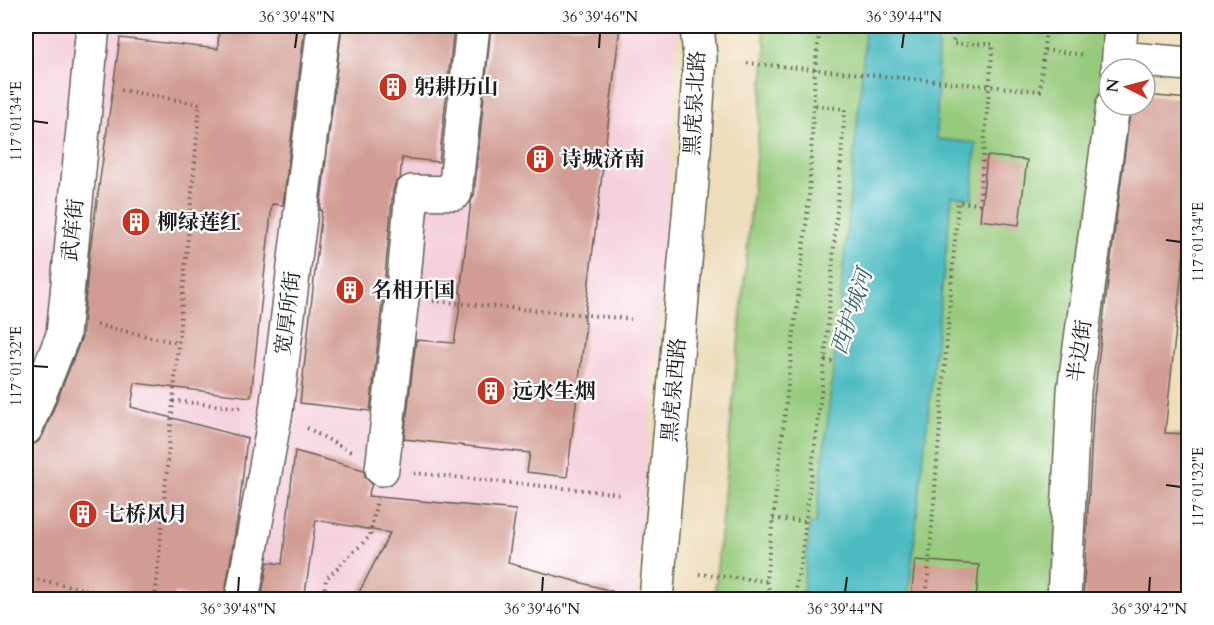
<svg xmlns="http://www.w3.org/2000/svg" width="1214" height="625" font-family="Cardo,'Noto Serif SC',serif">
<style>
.built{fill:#f4cfdc}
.green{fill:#96ca7b;stroke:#59734c;stroke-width:1.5}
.water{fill:#4cbbc1;stroke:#346c6e;stroke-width:1.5}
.building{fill:#d19c93}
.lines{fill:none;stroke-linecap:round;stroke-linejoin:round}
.minor-casing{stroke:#656054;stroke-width:36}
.path{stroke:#656054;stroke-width:4;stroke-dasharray:1.5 4.5;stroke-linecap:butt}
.minor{stroke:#fff;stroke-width:33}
.ticks{fill:none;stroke:#1c1c1c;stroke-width:2}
.labels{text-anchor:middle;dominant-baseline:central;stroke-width:4.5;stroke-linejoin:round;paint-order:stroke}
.poi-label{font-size:21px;font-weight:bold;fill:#1c1c1c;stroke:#fff;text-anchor:start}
.street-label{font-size:21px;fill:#1c1c1c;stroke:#fff}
.water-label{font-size:22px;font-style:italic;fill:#326466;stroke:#fff}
.neatline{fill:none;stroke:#1c1c1c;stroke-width:2}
.ticks-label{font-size:15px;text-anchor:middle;fill:#1c1c1c}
</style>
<rect width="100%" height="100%" fill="#fff"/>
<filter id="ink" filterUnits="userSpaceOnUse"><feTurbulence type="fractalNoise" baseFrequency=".0167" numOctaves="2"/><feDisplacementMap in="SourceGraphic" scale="12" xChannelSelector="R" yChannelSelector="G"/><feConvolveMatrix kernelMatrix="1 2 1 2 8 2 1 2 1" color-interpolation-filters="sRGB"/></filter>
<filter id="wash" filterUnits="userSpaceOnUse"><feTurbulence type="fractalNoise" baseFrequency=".008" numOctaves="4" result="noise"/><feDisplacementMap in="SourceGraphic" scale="24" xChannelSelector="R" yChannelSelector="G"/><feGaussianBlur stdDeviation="1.35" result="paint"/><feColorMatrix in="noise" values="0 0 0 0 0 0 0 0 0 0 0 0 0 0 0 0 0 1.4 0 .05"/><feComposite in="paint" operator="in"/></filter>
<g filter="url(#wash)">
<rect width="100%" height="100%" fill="#edddbb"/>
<!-- built -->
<path class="built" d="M26 26H677L668 204 634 599H26Z"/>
<!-- green -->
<path class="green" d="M762 26H1112L1109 65 1063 395 1055 599 714 600 766 49Z"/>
<!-- water -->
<path class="water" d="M865 26H938L937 139 976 143 972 198 952 196 908 599H802L810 524 816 523 834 362 863 63Z"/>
<g id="blocks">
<!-- building -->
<path class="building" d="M219 26H305L283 205 272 204 251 397 135 383 131 407 247 438 239 509 224 599 174 594V600H26V460L32 445 38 442 43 435 82 337 89 257 120 38 218 49Z
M342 26H454L439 162 402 158 400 179 396 182 393 190 383 297 370 411 300 403 322 210H320Z
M491 26H620L584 323H586L567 477 527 472 530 453 404 439 416 340 454 343 462 294 460 293 471 201 474 195Z
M1145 95 1188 99V213L1165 433 1188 434V600H1083L1094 397 1105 305 1131 105H1145Z
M987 156 1027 160 1019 225 980 220Z
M295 451 364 470 365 477 372 484 368 496 516 510 508 563 612 591 611 600H355L390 533 316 520 304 600H261L268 562 282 564Z
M915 560 979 565 976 600H911Z"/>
</g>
</g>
<g filter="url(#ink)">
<use href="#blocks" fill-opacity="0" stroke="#656054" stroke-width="1.5"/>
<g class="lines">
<!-- minor casing -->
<g class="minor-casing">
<path id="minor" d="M1119 58 1188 64
M1118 69 1121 26
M26 428 63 335 93 26
M382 469 402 299 412 192 455 193 473 26
M242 600 276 411 324 26
M656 600 692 181 700 57 697 26
M1064 600 1074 391 1113 105"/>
</g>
<!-- path -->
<path class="path" d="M820 29 854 33V26
M1044 50 1046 26
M747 63 1040 91 1044 50 1086 55
M121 90 200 104 155 600
M433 301 631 319
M97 325 178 343
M825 360 834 362
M173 401 244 408
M307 428 351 452
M414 473 622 494
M773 519 805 521
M699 574 766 581
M26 577 134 600
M323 600 326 579 370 536 377 499
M773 600 766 581 809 198 815 70 820 26
M794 600 801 560 825 360 845 109 814 105
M926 600 958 202 979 204 993 44H953L955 26"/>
<!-- minor -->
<use href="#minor" class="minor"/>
</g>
</g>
<!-- ticks -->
<path class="ticks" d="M295 48 297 33M599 48 600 33M902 48 904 33M33 121 48 123M1166 240 1181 242M33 366 48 367M1166 485 1181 487M238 592 239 577M542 592 543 577M845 592 847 577M1149 592 1150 577"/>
<!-- icons -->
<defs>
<g id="building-disc" transform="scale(1.5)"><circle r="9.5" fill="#c8321e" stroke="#fff"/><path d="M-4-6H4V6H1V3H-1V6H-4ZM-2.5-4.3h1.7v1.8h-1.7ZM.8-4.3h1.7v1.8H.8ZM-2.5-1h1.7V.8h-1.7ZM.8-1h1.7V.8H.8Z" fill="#fff"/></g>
</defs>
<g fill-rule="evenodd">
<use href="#building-disc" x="393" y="87"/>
<use href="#building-disc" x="540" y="159"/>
<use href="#building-disc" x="136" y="222"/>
<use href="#building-disc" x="350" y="290"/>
<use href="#building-disc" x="491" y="391"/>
<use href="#building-disc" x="83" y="514"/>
</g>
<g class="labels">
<!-- poi labels -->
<g class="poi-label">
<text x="414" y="87">躬耕历山</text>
<text x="561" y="159">诗城济南</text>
<text x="157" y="222">柳绿莲红</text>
<text x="371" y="290">名相开国</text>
<text x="512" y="391">远水生烟</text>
<text x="104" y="514">七桥风月</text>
</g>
<!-- street labels -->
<g class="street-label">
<text transform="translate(695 103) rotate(-87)">黑虎泉北路</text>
<text transform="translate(73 230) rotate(-84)">武库街</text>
<text transform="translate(288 313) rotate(-83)">宽厚所街</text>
<text transform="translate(1080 351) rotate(-82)">半边街</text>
<text transform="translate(674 390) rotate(-85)">黑虎泉西路</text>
</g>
<!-- water labels -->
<g class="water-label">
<text transform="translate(852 312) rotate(-72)">西护城河</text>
</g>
</g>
<!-- margin -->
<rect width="1214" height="625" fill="none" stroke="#fff" stroke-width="66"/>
<!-- north arrow -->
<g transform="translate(1127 87) rotate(276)"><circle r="28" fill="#ffffff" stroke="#a4a4a4" stroke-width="1.5"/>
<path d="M0-4.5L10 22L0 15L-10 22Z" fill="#c8321e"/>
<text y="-9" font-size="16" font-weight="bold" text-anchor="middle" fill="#1c1c1c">N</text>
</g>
<rect x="33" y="33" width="1148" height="559" class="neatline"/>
<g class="ticks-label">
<text x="297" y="22">36°39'48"N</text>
<text x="600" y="22">36°39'46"N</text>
<text x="904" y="22">36°39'44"N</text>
<text transform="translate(16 121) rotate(-90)" y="5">117°01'34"E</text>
<text transform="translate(1198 242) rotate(-90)" y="5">117°01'34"E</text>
<text transform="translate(16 366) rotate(-90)" y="5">117°01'32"E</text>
<text transform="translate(1198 487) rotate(-90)" y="5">117°01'32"E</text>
<text x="238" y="614">36°39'48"N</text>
<text x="542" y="614">36°39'46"N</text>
<text x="845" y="614">36°39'44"N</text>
<text x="1149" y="614">36°39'42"N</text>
</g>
</svg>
